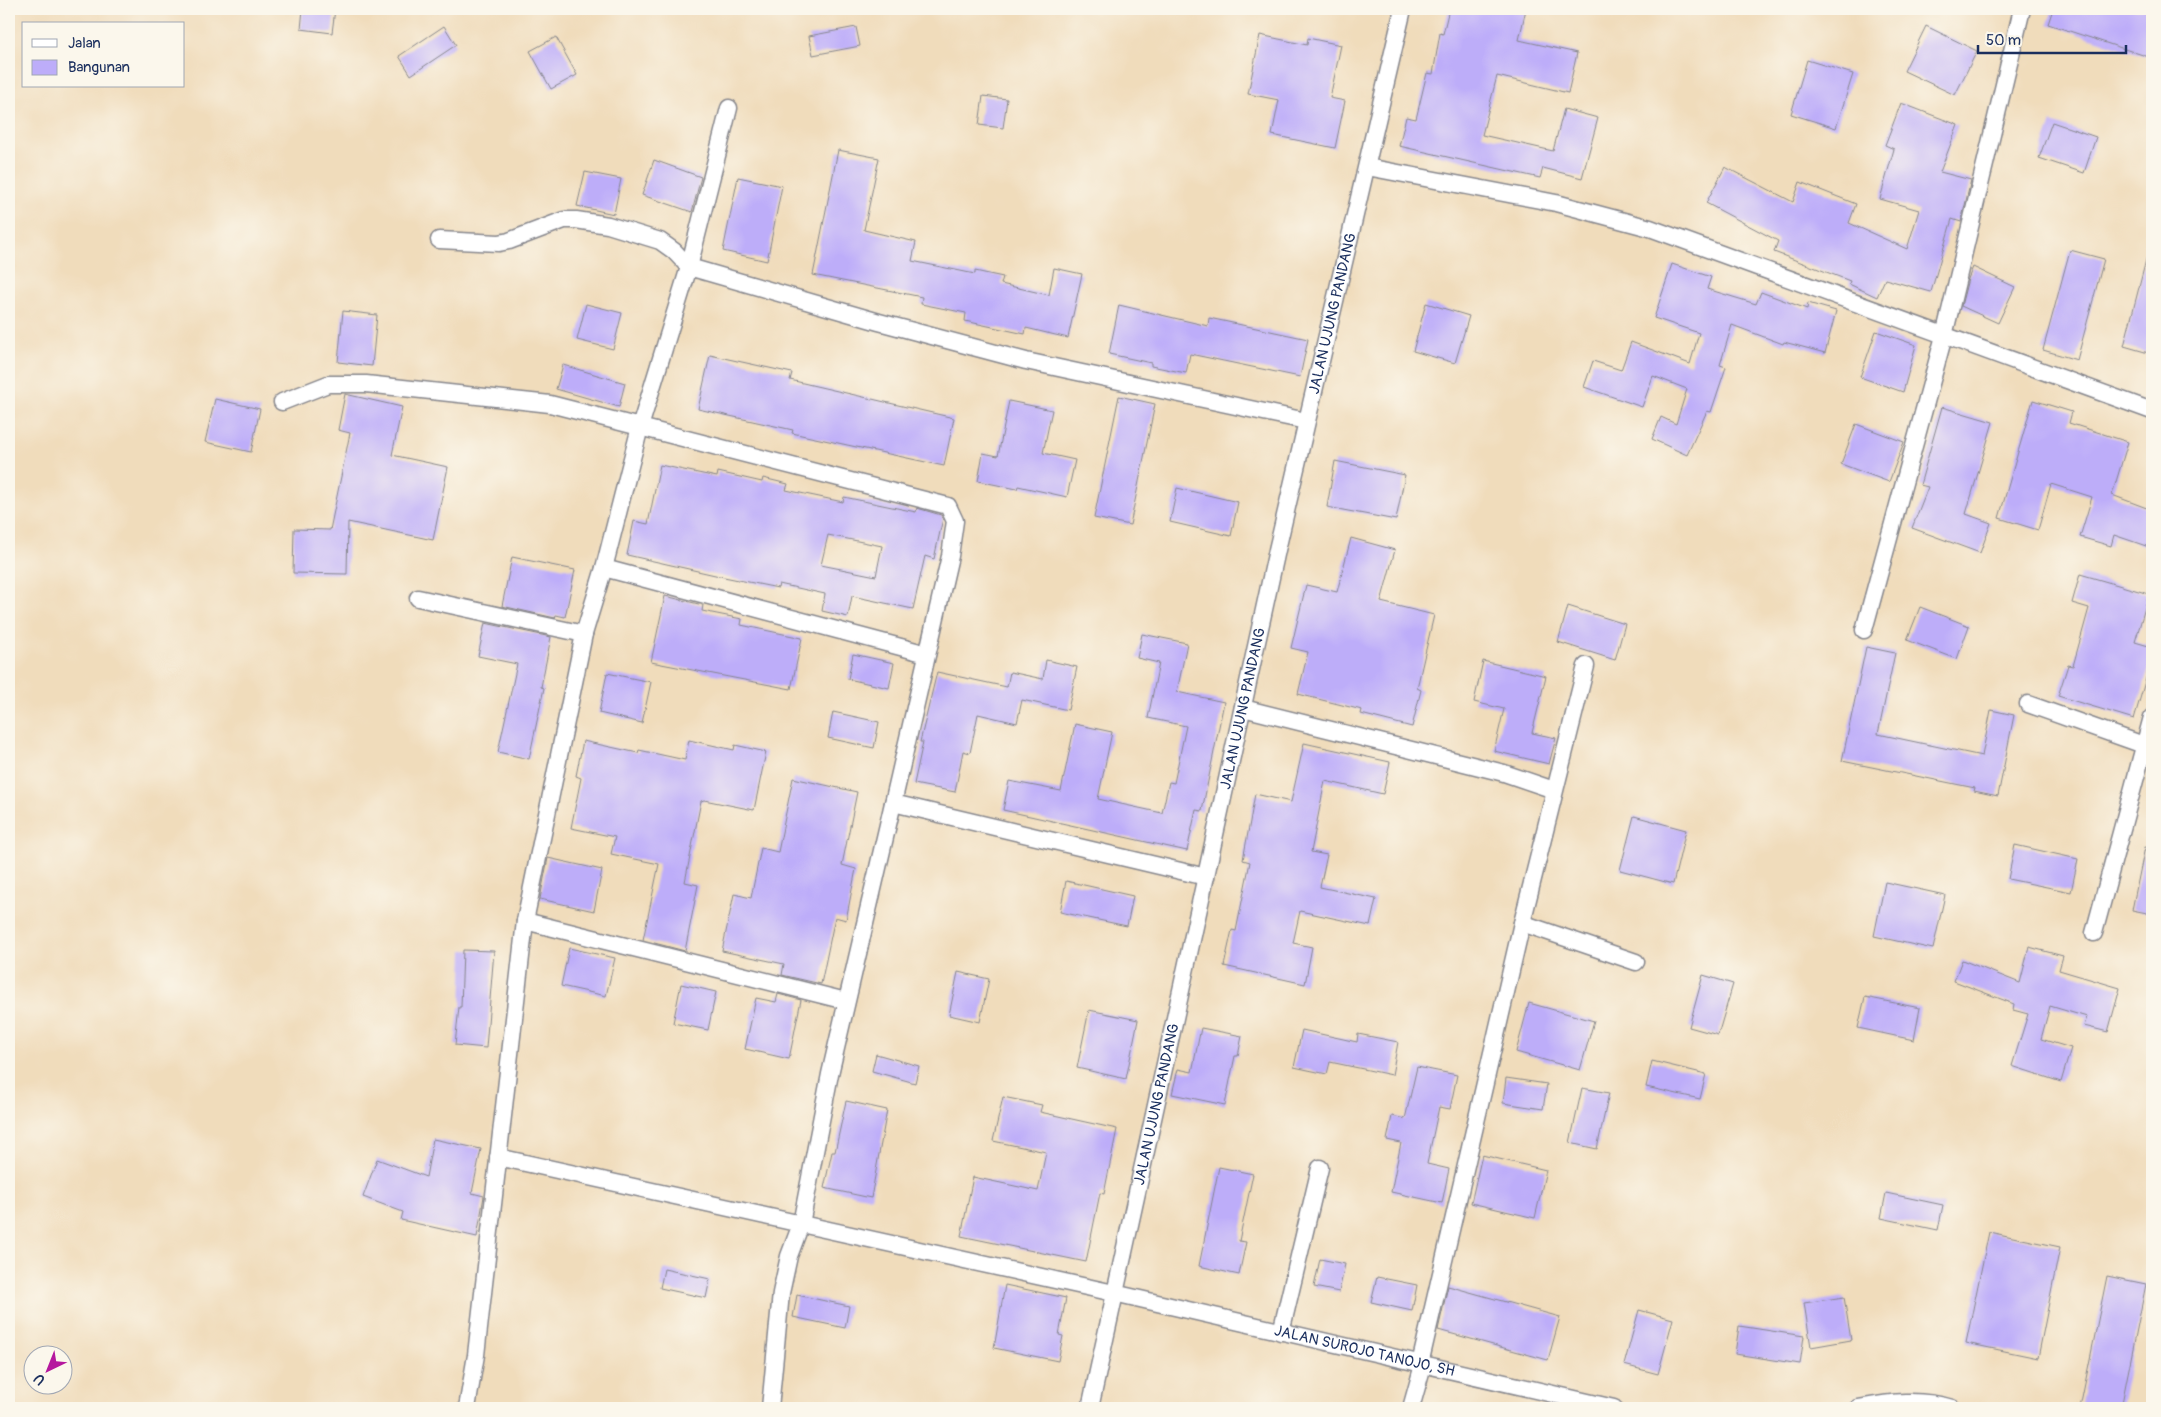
<svg xmlns="http://www.w3.org/2000/svg" width="2161" height="1417" font-family="Pangolin,sans-serif">
<style>
.building{fill:#bdadf9;fill-rule:evenodd}
.lines{fill:none;stroke-linecap:round;stroke-linejoin:round}
.minor-casing{stroke:#86868c;stroke-width:19}
.minor{stroke:#fff;stroke-width:16}
.labels{text-anchor:middle;dominant-baseline:central;stroke-width:4;stroke-linejoin:round;paint-order:stroke}
.street-label{font-size:15px;fill:#1b2f5e;stroke:#fbf7ec}
</style>
<rect width="100%" height="100%" fill="#fbf7ec"/>
<filter id="ink" filterUnits="userSpaceOnUse"><feTurbulence type="fractalNoise" baseFrequency=".02" numOctaves="2"/><feDisplacementMap in="SourceGraphic" scale="10" xChannelSelector="R" yChannelSelector="G"/><feConvolveMatrix kernelMatrix="1 2 1 2 8 2 1 2 1" color-interpolation-filters="sRGB"/></filter>
<filter id="wash" filterUnits="userSpaceOnUse"><feTurbulence type="fractalNoise" baseFrequency=".0096" numOctaves="4" result="noise"/><feDisplacementMap in="SourceGraphic" scale="20" xChannelSelector="R" yChannelSelector="G"/><feGaussianBlur stdDeviation="1.12" result="paint"/><feColorMatrix in="noise" values="0 0 0 0 0 0 0 0 0 0 0 0 0 0 0 0 0 1.4 0 .05"/><feComposite in="paint" operator="in"/></filter>
<g filter="url(#wash)">
<rect width="100%" height="100%" fill="#f0dcbb"/>
<g id="blocks">
<!-- building -->
<path class="building" d="M303 9H335L332 33 301 29Z
M1449 9H1526L1519 40 1577 53 1568 93 1497 76 1482 135 1553 151 1564 109 1598 118 1582 178 1543 168 1540 178 1399 146 1406 117 1416 119 1427 73 1433 74 1440 33 1443 34Z
M2053 9H2152V58L2048 24Z
M444 26 456 45 411 75 399 56Z
M1926 26 1977 51 1955 95 1904 71Z
M856 27 860 46 813 55 809 36Z
M1260 35 1307 45 1308 38 1341 45 1330 98 1345 101 1335 148 1272 135 1279 100 1248 94Z
M556 37 577 75 551 89 530 51Z
M1807 60 1853 74 1836 128 1791 114Z
M983 96 1007 99 1003 128 979 125Z
M1901 103 1958 125 1940 172 1971 180 1961 222 1952 219 1931 292 1885 279 1877 297 1849 284 1850 281 1774 252 1778 241 1706 203 1725 167 1793 202 1800 182 1856 204 1849 223 1907 249 1919 210 1880 199 1894 149 1885 145Z
M2052 122 2096 137 2084 173 2039 158Z
M838 150 879 158 864 230 916 242 912 261 975 274V271L1003 277 1001 284 1049 295 1054 268 1082 274 1068 338 1026 328 1025 334 965 321 966 313 921 304 922 297 813 275Z
M654 160 701 177 692 212 642 195Z
M585 172 621 179 614 214 577 206Z
M738 177 782 186 767 261 723 251Z
M2070 250 2104 259 2077 360 2043 350Z
M2147 256 2152 257V354L2124 346Z
M1672 264 1711 277 1707 289 1756 304 1761 292 1807 309 1808 303 1836 311 1825 353 1784 342 1783 344 1732 325 1720 365 1726 367 1711 412 1707 411 1687 455 1652 439 1661 417 1676 424 1687 389 1653 376 1642 407 1584 387 1593 361 1621 370 1631 342 1690 364 1699 333 1654 318Z
M1973 267 2015 287 1998 323 1961 306 1968 279Z
M1426 303 1469 316 1455 363 1413 351Z
M586 304 622 313 613 349 577 340Z
M1119 305 1208 326 1209 318 1308 339 1300 377 1190 354 1186 373 1151 366V363L1109 354Z
M343 311 377 315 372 366 338 362Z
M1876 331 1916 345 1903 392 1860 377Z
M710 355 792 373 790 380 954 418 944 466 792 433 793 430 698 409Z
M563 365 625 383 619 407 556 389Z
M345 394 402 407 392 455 448 467 433 540 348 522 347 574 293 573 294 529 330 530 350 433 338 430Z
M1119 396 1155 404 1130 525 1094 518Z
M215 399 260 409 251 452 205 442Z
M2033 400 2072 412 2069 423 2128 442 2112 495 2152 510V548L2114 535 2111 546 2080 537 2092 497 2051 484 2038 530 1999 518Z
M1009 401 1052 410 1043 453 1075 460 1067 497 1018 486 1017 489 978 481 983 453 998 456Z
M1942 407 1993 422 1966 514 1991 523 1980 553 1912 528 1928 487 1920 485Z
M1856 424 1904 442 1889 482 1841 464Z
M1335 461 1405 475 1396 520 1327 507Z
M660 465 717 477 718 472 762 482 763 478 788 484 786 490 843 502 844 497 916 512 917 508 941 515 943 518 934 559 925 556 913 609 852 596 848 617 822 611 825 594 779 584 778 588 724 577 627 555 634 521 648 524ZM828 535 882 546 876 576 821 565Z
M1177 488 1238 502 1231 536 1170 522Z
M1351 538 1395 550 1381 602 1434 615 1417 688 1421 690 1412 727 1361 714 1362 710 1298 694 1308 652 1291 648 1306 585 1337 592Z
M512 557 575 570 565 617 556 615 555 618 502 606Z
M2080 574 2149 594 2135 642 2152 647V658L2134 719 2058 696 2068 665 2073 666 2089 608 2072 603Z
M665 596 703 605 702 611 742 619 741 625 802 638 791 689 651 662Z
M1568 606 1625 624 1615 660 1558 642Z
M1920 607 1969 626 1957 659 1907 640Z
M485 623 551 637 541 687 544 688 529 759 498 752 517 664 478 656Z
M1142 634 1187 643 1177 692 1224 702 1202 811 1196 810 1187 851 1003 810 1009 781 1061 791 1075 724 1112 732 1098 799 1162 813 1169 782 1174 783 1186 726 1148 718 1159 663 1137 658Z
M1866 647 1895 653 1878 734 1982 756 1991 710 2014 715 1998 796 1974 791 1975 788 1842 761Z
M853 654 894 663 889 688 848 679Z
M1046 660 1077 667 1068 710 1022 700 1017 723 978 714 970 753 963 751 955 792 914 784 923 742H920L937 672 1007 687 1010 672 1043 679Z
M1483 661 1546 676 1532 733 1556 738 1549 764 1494 751 1504 709 1474 702Z
M607 673 651 682 642 723 599 713Z
M833 712 879 722 874 748 828 738Z
M689 740 734 750 735 745 766 752 754 810 704 800 701 801 685 882 698 885 685 951 643 940 659 864 611 854 615 837 571 828 581 778 576 776 583 741 638 753 639 750 685 760Z
M1304 743 1390 762 1383 794 1325 781 1311 852 1327 855 1320 887 1376 899 1370 926 1300 911 1293 943 1312 947 1305 984 1224 966 1232 930 1236 931 1250 862 1243 860 1255 794 1291 802Z
M793 778 857 792 842 865 856 869 846 920 835 917 821 984 782 975 784 964 722 951 734 894 751 898 761 848 778 852Z
M1634 816 1686 830 1673 884 1620 870Z
M2015 845 2078 859 2071 892 2008 879Z
M2145 847 2152 848V914L2132 910Z
M548 858 602 870 594 911 540 899Z
M1066 881 1133 896 1127 926 1060 912Z
M1885 882 1945 895 1933 949 1874 936Z
M2029 947 2063 956 2059 970 2120 988 2108 1032 2084 1026 2087 1017 2050 1006 2041 1039 2071 1048 2061 1082 2012 1066 2028 1014 2013 1010 2014 1004 1954 981 1962 960 2020 983Z
M569 948 615 958 606 996 561 986Z
M463 950 494 951 486 1048 455 1045 459 1007H461Z
M958 972 989 979 980 1022 949 1015Z
M1703 975 1733 984 1718 1035 1689 1027Z
M681 984 716 992 708 1030 673 1023Z
M778 994 801 1000 789 1059 745 1049 756 998 776 1002Z
M1865 997 1920 1008 1914 1040 1858 1028Z
M1529 1003 1594 1021 1580 1070 1516 1052Z
M1089 1010 1138 1020 1126 1079 1077 1068Z
M1201 1028 1242 1036 1238 1056H1235L1225 1105 1172 1094 1178 1069 1192 1072Z
M1302 1030 1357 1042 1358 1034 1398 1042 1392 1075 1330 1062 1327 1074 1294 1067Z
M876 1054 919 1066 915 1083 872 1071Z
M1652 1061 1706 1074 1700 1099 1646 1087Z
M1417 1067 1457 1075 1450 1109 1439 1107 1427 1164 1449 1169 1442 1203 1391 1192 1401 1143 1387 1140 1392 1116 1405 1119Z
M1506 1078 1547 1084 1543 1109 1503 1103Z
M1582 1088 1609 1093 1597 1149 1570 1143Z
M1003 1097 1042 1105 1040 1112 1117 1129 1104 1194 1100 1193 1086 1262 961 1236 973 1177 1038 1191 1046 1152 993 1141Z
M846 1101 887 1110 871 1198 824 1188 832 1152H835Z
M433 1139 481 1149 472 1193 484 1196 477 1237 401 1220 403 1212 363 1197 377 1159 426 1177Z
M1482 1155 1546 1170 1535 1218 1471 1203Z
M1219 1167 1253 1174 1239 1241 1246 1242 1239 1275 1199 1266Z
M1886 1193 1943 1205 1938 1230 1881 1218Z
M1989 1232 2060 1247 2038 1358 1966 1343Z
M1320 1259 1345 1264 1339 1292 1314 1287Z
M664 1269 710 1279 706 1298 660 1288Z
M2107 1276 2146 1284 2121 1408H2080Z
M1377 1277 1417 1285 1412 1311 1371 1302Z
M1005 1285 1066 1298 1059 1335 1063 1336 1058 1361 994 1348Z
M1448 1286 1560 1317 1548 1360 1438 1330Z
M797 1295 849 1306 845 1328 793 1317Z
M1844 1297 1851 1340 1811 1347 1804 1303Z
M1639 1310 1673 1319 1658 1374 1624 1365Z
M1739 1326 1804 1336 1800 1364 1735 1354Z"/>
</g>
</g>
<g filter="url(#ink)">
<use href="#blocks" fill-opacity="0" stroke="#86868c" stroke-width="1"/>
<g class="lines">
<!-- minor casing -->
<g class="minor-casing">
<g id="minor">
<path d="M1367 167 1556 203 1650 228 2152 411"/>
<path d="M439 240 499 243 509 241 564 220H576L608 225 660 241 674 251 689 267 879 322 1026 361 1306 421"/>
<path d="M282 402 328 384H366L550 404 948 506 955 521 950 556 893 803 1206 877"/>
<path d="M604 568 927 654"/>
<path d="M418 598 584 634"/>
<path d="M1864 630 1944 336 2022 9"/>
<path d="M2028 704 2152 748"/>
<path d="M1243 708 1504 773 1554 790"/>
<path d="M525 921 846 1001"/>
<path d="M1522 923 1636 962"/>
<path d="M2094 933 2152 717"/>
<path id="s1" d="M498 1157 1114 1293 1614 1408"/>
<path d="M1281 1332 1320 1168"/>
<path d="M1420 1364 1522 923 1586 666"/>
<path d="M467 1408 476 1355 525 921 584 634 604 568 640 427 689 267 729 108"/>
<path d="M770 1408 781 1293 789 1256 801 1224 830 1074 893 803"/>
<path id="s2" d="M1090 1408 1277 550 1403 9"/>
<path d="M1411 1408 1423 1365"/>
<path d="M1858 1408C1891 1402 1920 1398 1952 1408"/>
</g>
</g>
<!-- minor -->
<use href="#minor" class="minor"/>
</g>
</g>
<g class="labels">
<!-- street labels -->
<g class="street-label">
<text stroke="none"><textPath href="#s2" startOffset="1121">JALAN UJUNG PANDANG</textPath></text>
<text stroke="none"><textPath href="#s2" startOffset="716">JALAN UJUNG PANDANG</textPath></text>
<text stroke="none"><textPath href="#s2" startOffset="311">JALAN UJUNG PANDANG</textPath></text>
<text stroke="none"><textPath href="#s1" startOffset="888">JALAN SUROJO TANOJO, SH</textPath></text>
</g>
</g>
<!-- margin -->
<rect width="2161" height="1417" fill="none" stroke="#fbf7ec" stroke-width="30"/>
<!-- legend -->
<rect x="22" y="22" width="162" height="65" fill="#fbf7ec" stroke="#a1a7b3"/>
<rect x="32" y="39" width="25" height="8" fill="#ffffff" stroke="#a1a7b3"/>
<text x="68" y="48" font-size="15" fill="#1b2f5e">Jalan</text>
<rect x="32" y="60" width="25" height="15" fill="#bdadf9" stroke="#a1a7b3"/>
<text x="68" y="72" font-size="15" fill="#1b2f5e">Bangunan</text>
<!-- north arrow -->
<g transform="translate(48 1370) rotate(223)"><circle r="24" fill="#fbf7ec" stroke="#a1a7b3"/>
<path d="M0-4L9 19L0 12L-9 19Z" fill="#b5179e"/>
<text y="-8" font-size="14" font-weight="bold" text-anchor="middle" fill="#1b2f5e">U</text>
</g>
<!-- scale -->
<path d="M1978 45v8h148v-8" fill="none" stroke="#1b2f5e" stroke-width="2.5"/>
<text x="1986" y="45" font-size="15" fill="#1b2f5e" stroke="#fbf7ec" stroke-width="4" paint-order="stroke">50 m</text>
</svg>
